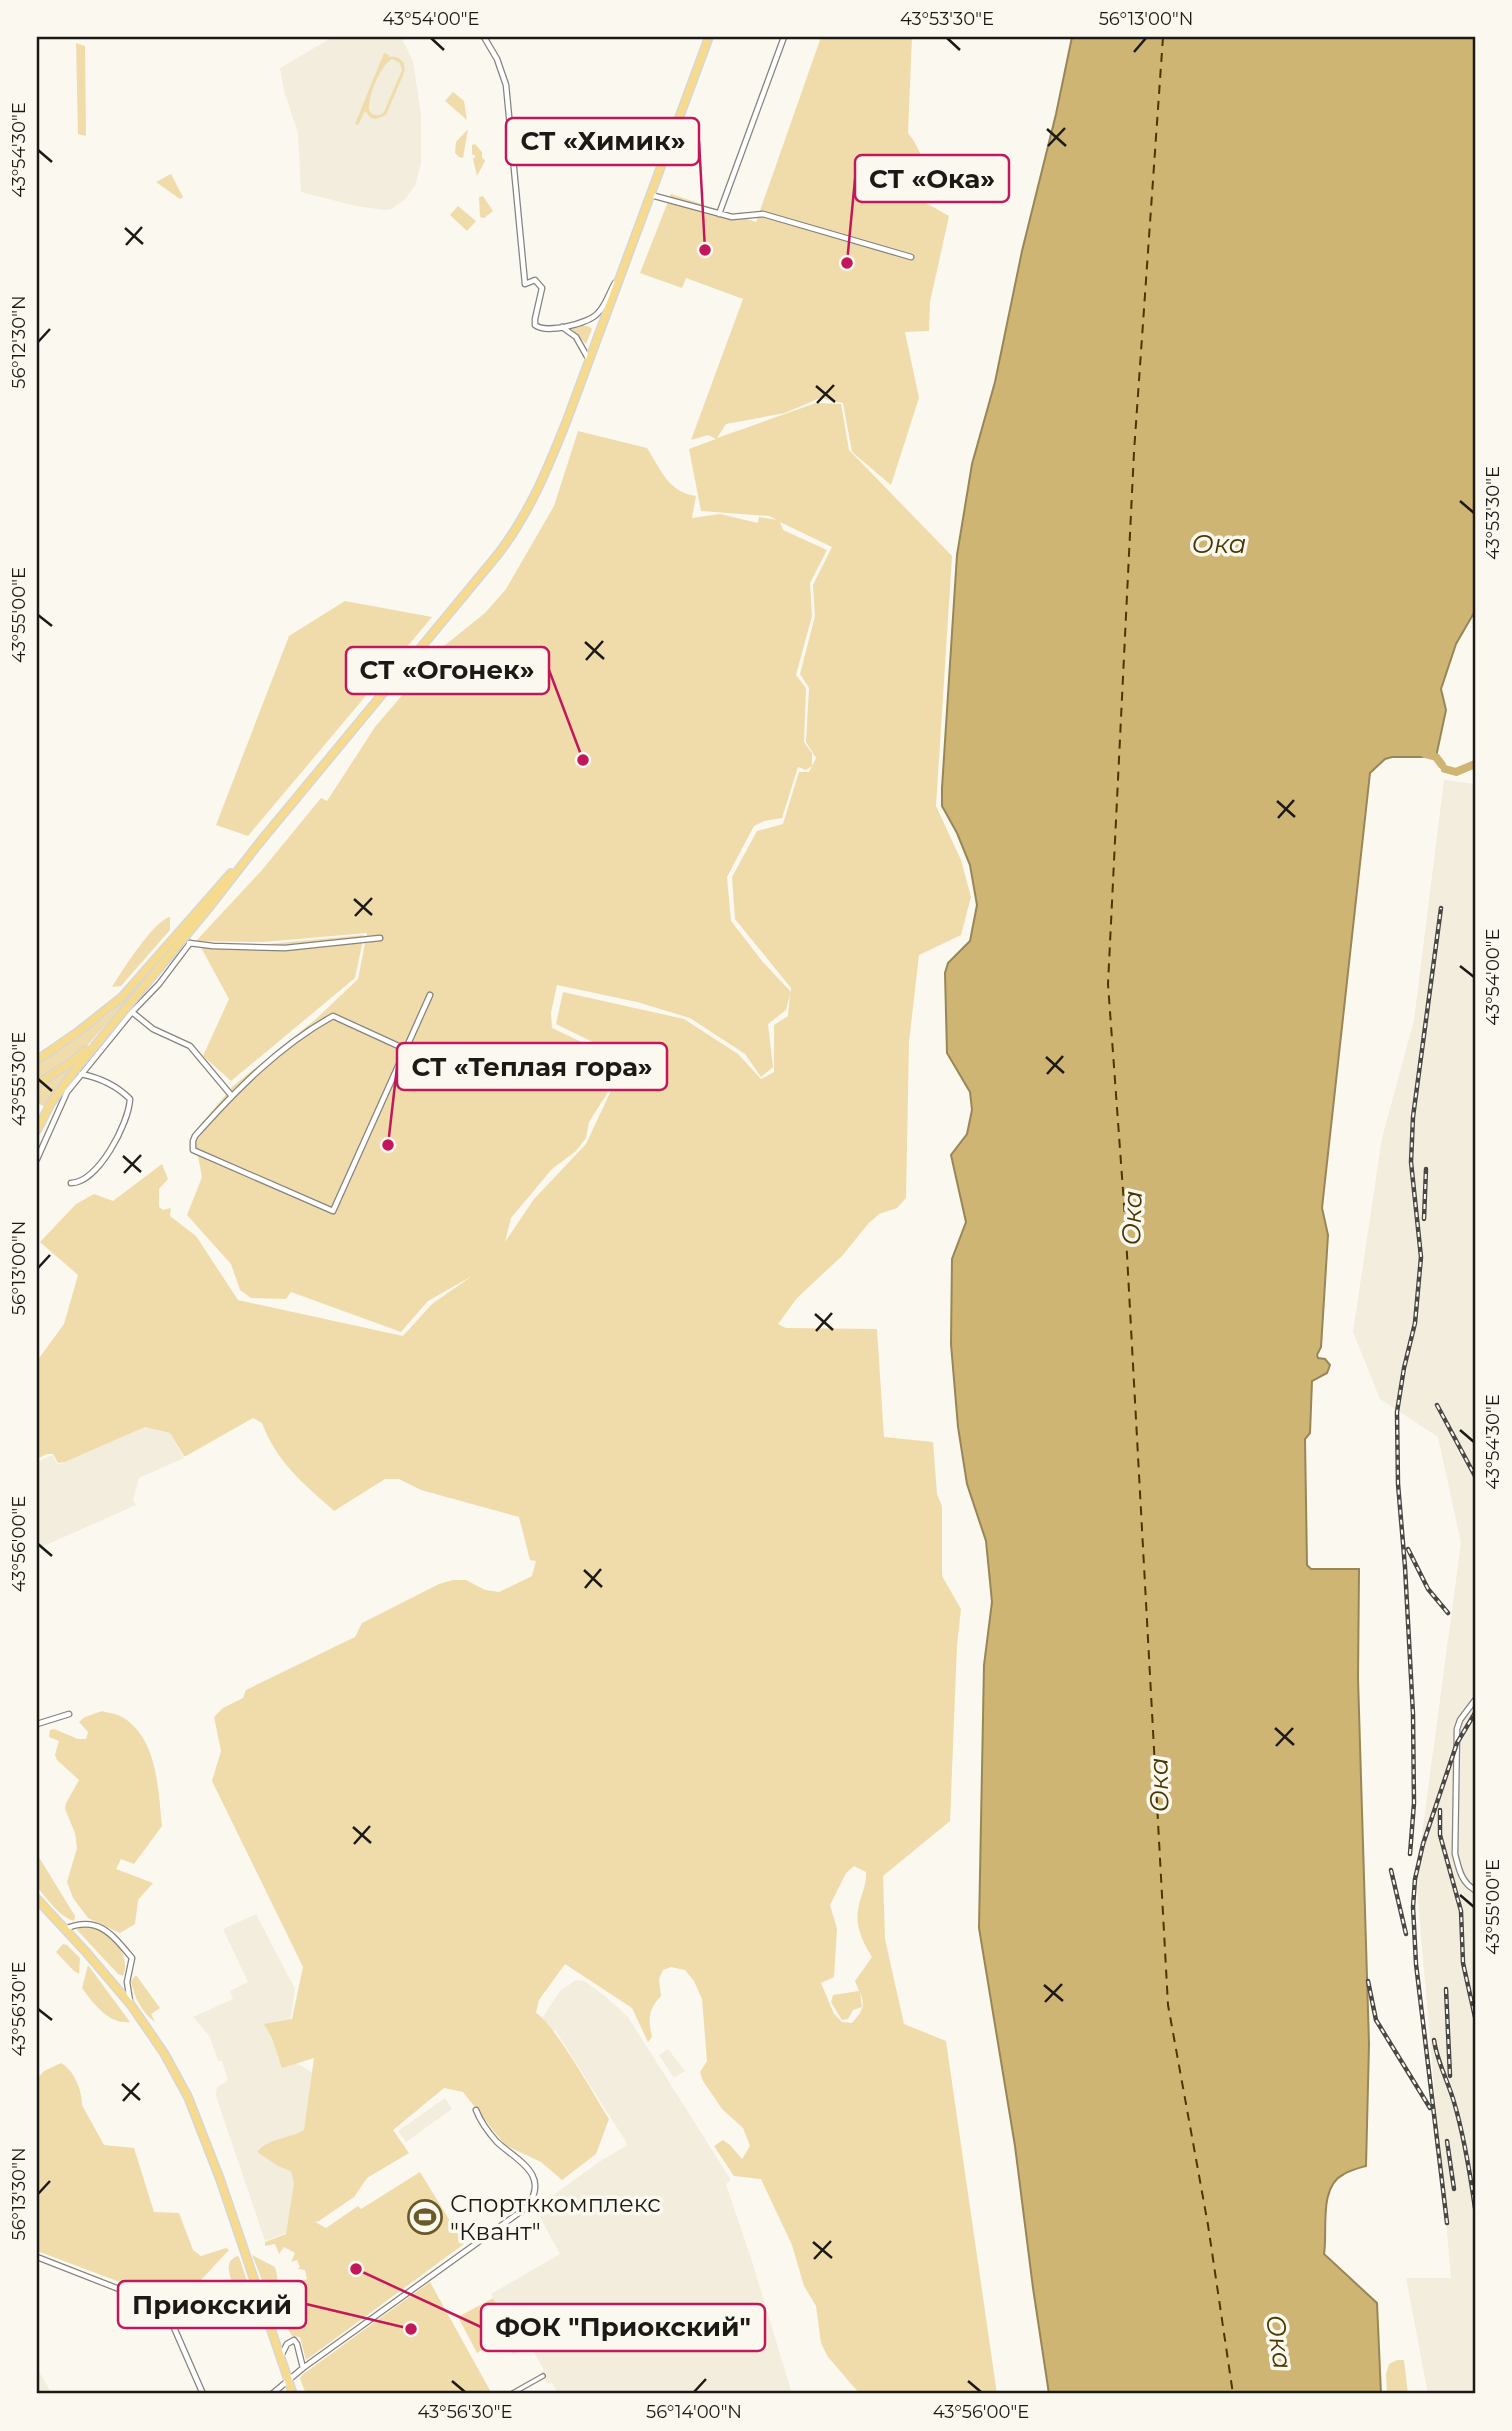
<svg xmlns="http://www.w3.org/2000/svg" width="1512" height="2431" font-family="Montserrat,sans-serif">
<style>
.built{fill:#f3eddd}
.green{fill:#f0dcab;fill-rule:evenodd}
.water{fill:#cfb573;stroke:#998657;stroke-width:2}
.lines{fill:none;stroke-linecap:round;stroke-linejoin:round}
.river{stroke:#cfb573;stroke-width:8}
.ferry{stroke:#493700;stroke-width:2;stroke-dasharray:9 7;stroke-linecap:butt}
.pedestrian-casing{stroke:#86837c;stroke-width:6}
.minor-casing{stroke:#86837c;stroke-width:7}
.primary-casing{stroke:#d6d6d5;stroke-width:10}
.pedestrian{stroke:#fff;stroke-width:3.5}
.minor{stroke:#fff;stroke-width:4.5}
.primary{stroke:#f6db8f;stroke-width:7}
.rail-casing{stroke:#484743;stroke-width:4.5}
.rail{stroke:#fbf8f0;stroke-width:2;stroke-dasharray:5;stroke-linecap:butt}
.ticks{fill:none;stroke:#1b1a17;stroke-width:2.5}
.labels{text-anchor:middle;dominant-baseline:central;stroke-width:7;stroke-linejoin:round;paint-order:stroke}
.poi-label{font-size:24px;fill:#1b1a17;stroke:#fbf8f0;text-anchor:start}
.water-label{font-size:26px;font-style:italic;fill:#493700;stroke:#fbf8f0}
.leader{fill:none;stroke:#c2185b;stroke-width:2.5}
.callout-dot{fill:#c2185b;stroke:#fbf8f0;stroke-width:2.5}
.callout{fill:#fbf8f0;stroke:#c2185b;stroke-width:2.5}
.callout-label{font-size:26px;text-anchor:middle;font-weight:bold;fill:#1b1a17}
.neatline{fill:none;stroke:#1b1a17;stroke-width:2.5}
.ticks-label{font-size:18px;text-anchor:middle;fill:#1b1a17}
</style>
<rect width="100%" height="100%" fill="#fbf8f0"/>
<!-- built -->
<path class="built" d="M333 37H401L413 61 421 114V164L415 186 405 199 392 209 384 210 356 206 301 192 298 133 284 91 280 68Z
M1444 780 1475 784V2394H1428L1406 2278H1451L1416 1879 1461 1543 1438 1437 1380 1399 1353 1332 1382 1138 1414 1020Z
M145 1427 170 1433 184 1458 139 1478 133 1500 136 1505 37 1549V1462L52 1455 58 1465Z
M256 1914 295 1989 291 2016 280 2052 314 2074 288 2232 265 2241 216 2096 217 2087 228 2081 222 2061H218L210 2037 193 2017 233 1999 230 1991 248 1982 223 1929Z
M576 1980 584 1981 605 1996 628 2017 731 2180 726 2184 752 2261 792 2394H554L557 2392 552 2382 547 2384 541 2372 544 2370 530 2345 513 2355 505 2342 516 2335 491 2294 560 2254 535 2208 602 2160 628 2145 555 2030 547 2033 540 2021 560 1991Z
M668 2049 685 2071 674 2078 659 2055Z
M445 2098 452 2109 406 2142 398 2131Z
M37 2368 52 2394H37Z"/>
<!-- green -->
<path class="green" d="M821 37H912L908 133C924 152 929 179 926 203L949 216 930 302 929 331 905 332 919 398 891 485 852 452 843 403 820 398 785 413 726 424 717 438 816 403 841 404 849 450 952 556 936 806 961 860 971 897 961 935 919 955 909 1042 906 1198 897 1208 879 1214 868 1224 842 1256 797 1298 778 1324 786 1328 877 1329 884 1437 933 1442 937 1494 942 1506V1576L961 1609 957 1646 950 1821 883 1876 885 1939 904 2024 946 2041 997 2394H860L828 2357 821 2343 816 2306 804 2286 792 2245 761 2179 734 2176 714 2146 723 2140 730 2145 742 2159 750 2146 743 2128 722 2109 703 2081 700 2072 707 2061 702 1999 694 1981 685 1970 671 1967 663 1970 659 1979 661 1996C648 2010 648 2018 652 2037L648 2042 632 2008 565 1964 539 2000 536 2013C554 2023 595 2097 609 2119L596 2154 562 2180 541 2162 505 2145 463 2092 444 2088 393 2130 409 2153 367 2178 354 2197 319 2221 315 2222 326 2228 358 2206 361 2209 420 2172 464 2244 306 2360 300 2337 292 2336 278 2313 301 2281 307 2279 305 2270 298 2269 300 2267 297 2260 291 2262 295 2253 284 2247 279 2254 275 2244 265 2246V2242L286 2234 294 2183 291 2171 278 2166 257 2152C268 2138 289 2139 304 2130L314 2058 282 2068 272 2038 264 2024 292 2019 303 1967 212 1781 221 1751 214 1717 223 1708 243 1698 246 1690 355 1637 362 1623 439 1584 453 1580H466L485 1590 499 1592 532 1576 536 1561 530 1560 519 1517 421 1490 399 1479H385L334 1511C303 1483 277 1463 262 1423L253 1418 186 1456H184L170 1433 145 1427 65 1462 58 1463 53 1454H47L37 1459V1361L64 1324 78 1275 40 1242 76 1204 94 1194 113 1201 162 1164 168 1179 159 1189V1207L163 1210 171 1208 170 1216 196 1236 238 1300 403 1336 432 1304 472 1276 428 1301 401 1332 291 1292 286 1299 251 1298 240 1290 231 1264 187 1215 202 1177 194 1136 198 1128 233 1086 316 1019 358 979 367 933 263 942 196 941 262 870 321 798 327 801 375 727 444 646 485 613 506 589 554 506 578 431 647 448C661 470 668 492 696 496L692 518 720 514 758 523 759 517 777 520 769 516 701 511 689 449 716 439 708 435 691 440 743 299 686 278 682 288 640 273 671 194 756 222ZM780 522 832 547 813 585 815 616 800 674 809 688 806 742 816 758 812 766V753L804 742 806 688 796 675 812 616 810 583 827 550 783 530ZM812 766 809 772H799L783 824 757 831 732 877 735 919 791 988V992L762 961 731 921 727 877 754 826 764 821 782 818 798 767 806 770ZM557 985 637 1002 690 1018 745 1054 761 1077 773 1067 768 1024 786 1010 790 994 788 1016 774 1025V1072L761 1079 738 1054 684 1019 563 992 556 1024 605 1048 586 1044 552 1028 551 1013ZM618 1076 586 1144 534 1199 505 1242 511 1218 552 1169 576 1151 586 1138 589 1122ZM854 1866 866 1872C867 1886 860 1896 858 1910 855 1926 863 1943 872 1957L855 1981 859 1991 833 1995 831 2002 842 2020 848 2019 853 2010 862 2007 860 1992C866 2007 862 2011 852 2023L842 2022 834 2014 821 1983 834 1977 837 1929 830 1905 846 1873Z
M76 43 85 46 86 136 78 134Z
M384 53 389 55 388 57C399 55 407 62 404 73L386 115 376 119 371 118 365 111 358 125 355 124ZM392 59 400 63 402 70 384 112C379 117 372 116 369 110 368 96 380 66 392 59Z
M453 92 464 101 467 120 445 101Z
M468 129 463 158 459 157 455 153 456 142Z
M475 144 482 152V157L485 161 477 176 473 159 476 156 472 154V145Z
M171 174 183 197 180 199 156 182Z
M483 196 493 211 484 218 480 217 479 197Z
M458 206 476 221 467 231 450 215Z
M582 326H588L592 329 586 344 571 328Z
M345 601 432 617 248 836 216 825 289 636Z
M170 917V930L121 986 112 987C122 971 154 920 170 917Z
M364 935 355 978 231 1081 203 1056 229 999 198 942 257 945Z
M147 978 86 1047 74 1058 37 1081V1065L109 1014Z
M78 1062 46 1107 37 1103V1090Z
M102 1711C109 1713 118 1714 124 1718 158 1741 158 1789 162 1826L134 1864 121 1859 116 1869 153 1883 138 1900 135 1924 120 1933 88 1918 73 1898 67 1882 77 1848 75 1833 65 1809 66 1803 79 1780 57 1760 55 1755 59 1741 49 1737 50 1730 54 1729 78 1739H86L88 1732 79 1722 85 1717Z
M37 1854 75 1916 74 1921C59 1917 47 1898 37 1887Z
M81 1926C105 1925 133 1952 123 1976L118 1974 77 1930Z
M63 1944 67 1945 80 1958 79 1974 73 1970 56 1952Z
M88 1965 130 2022C109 2025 93 2003 82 1988Z
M136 1975 160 2008 151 2014 155 2022C142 2013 134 1997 131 1981Z
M61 2063C74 2070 82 2090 82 2105L104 2145 134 2148 154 2212 179 2213 193 2250 201 2256 226 2248 229 2250 200 2281 207 2301 212 2306 259 2319 237 2329 170 2305 168 2300 37 2251V2079L44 2071Z
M252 2255 275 2267C279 2280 279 2291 271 2302Z
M237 2256 239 2257 254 2302 251 2304H243C237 2297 227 2273 229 2265 230 2259 233 2259 237 2256Z
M430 2282 492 2394H306L300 2379 302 2375Z
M493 2298 513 2333 477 2353 458 2317Z
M1397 2360H1404L1408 2394H1387L1386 2374 1389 2364Z"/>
<!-- water -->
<path class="water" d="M1072 37H1475V611L1456 644 1441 689 1446 710 1436 757H1392L1385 759 1370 773 1322 1208 1328 1235 1321 1347 1317 1355 1318 1358 1325 1359 1330 1365 1327 1373 1312 1381 1310 1433 1305 1439 1307 1565 1311 1569H1359L1358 1678 1369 2044 1366 2166C1359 2168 1351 2170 1344 2174 1318 2187 1328 2230 1324 2254L1377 2303 1381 2394H1049L1033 2288 1015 2146 979 1928 984 1665 992 1602 986 1541 967 1484 958 1427 951 1344 952 1259 966 1222 951 1155 967 1134 972 1110 970 1092 947 1053 945 973 948 963 970 941 977 905 970 865 957 833 942 806V788L957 555 972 464 995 382 1022 251 1056 114Z"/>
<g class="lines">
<!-- river -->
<path class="river" d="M1425 754 1436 757 1442 765
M1445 769 1456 772 1475 764"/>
<!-- ferry -->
<path class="ferry" d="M1163 37 1134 452 1108 984 1125 1218 1168 2005 1208 2225 1233 2394"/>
<!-- pedestrian casing -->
<g class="pedestrian-casing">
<path id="pedestrian" d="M511 2394 543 2376"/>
</g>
<!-- minor casing -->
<g class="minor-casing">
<path id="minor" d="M484 37 497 59 506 85 525 284 535 280 542 288 535 319V325C546 334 588 324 598 313 606 305 609 293 615 283
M651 195 732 217 763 214 911 257
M719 214 784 37
M562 327 576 337 589 360
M189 943 213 946 285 948 380 938
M132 1012 153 1029 190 1046 231 1095
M405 1049 333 1016C279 1046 236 1090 195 1136L193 1141V1150L333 1211 430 995
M37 1159 67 1092 132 1012 159 984 190 943
M71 1183C98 1183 129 1123 130 1099 116 1085 101 1078 81 1074
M1475 1700 1460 1720 1457 1729 1455 1854C1459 1869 1461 1882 1475 1890
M37 1724 69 1714
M65 1929C98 1915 112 1934 132 1958L127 1982 130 2001
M37 2257 165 2307 203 2394
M281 2356 287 2344 294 2340 297 2344 303 2368
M272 2394 303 2368 527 2207C551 2174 516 2160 497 2142 488 2132 481 2123 476 2110"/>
</g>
<!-- primary casing -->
<g class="primary-casing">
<path id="primary" d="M37 1060 79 1031 122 997 231 873
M37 1084 69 1064 86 1050
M37 1130 51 1103 75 1070 211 905 260 842 499 553C530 512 548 468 567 420L709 37
M37 1899 86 1952 131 2005 164 2053 188 2097 220 2179 293 2394"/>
</g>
<!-- pedestrian -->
<use href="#pedestrian" class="pedestrian"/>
<!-- minor -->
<use href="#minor" class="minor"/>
<!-- primary -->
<use href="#primary" class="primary"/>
<!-- rail casing -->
<g class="rail-casing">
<path id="rail" d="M1424 1219 1426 1169
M1437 1405 1475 1476
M1408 1549 1428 1589 1448 1613
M1440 1810V1835L1461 1911 1463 1963 1475 2017
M1410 1854 1414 1803 1413 1714 1405 1567 1398 1484 1397 1412 1404 1368 1415 1323 1421 1257 1411 1162 1413 1117 1441 908
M1391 1870 1406 1934
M1368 1981 1376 2020 1430 2108
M1446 1989 1450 2076
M1434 2040C1437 2062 1448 2081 1454 2102 1464 2136 1470 2173 1475 2208
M1447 2141 1454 2189
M1447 2223 1416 1964 1413 1907 1415 1879 1423 1844 1457 1743 1475 1713"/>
</g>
<!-- rail -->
<use href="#rail" class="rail"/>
</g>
<!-- ticks -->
<path class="ticks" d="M431 38 444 50M947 38 960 50M1134 52 1146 38M1047 129 1066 146M1048 146 1065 128M38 150 52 162M125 228 143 244M126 245 142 227M38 342 50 329M816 386 835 402M817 403 834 385M1460 501 1474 513M38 615 52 626M585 642 604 659M586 660 603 641M1277 801 1295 817M1278 818 1294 800M354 899 372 915M355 916 372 898M1460 966 1474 977M1046 1057 1064 1073M1047 1074 1063 1056M38 1079 52 1091M123 1156 141 1172M124 1173 141 1155M38 1268 50 1255M815 1314 833 1330M816 1331 832 1313M1460 1430 1474 1442M38 1544 52 1556M584 1570 602 1587M585 1588 601 1569M1275 1728 1294 1745M1276 1746 1293 1728M353 1827 371 1843M354 1844 370 1826M1460 1895 1474 1907M1044 1985 1063 2001M1045 2002 1062 1984M38 2009 52 2020M122 2084 140 2100M123 2101 139 2083M38 2194 50 2181M813 2242 832 2258M814 2259 831 2241M452 2381 465 2392M968 2381 981 2392M694 2392 706 2379"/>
<!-- icons -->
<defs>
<g id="stadium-ring" transform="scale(1.75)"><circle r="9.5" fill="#fbf8f0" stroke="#6c5927" stroke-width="1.5"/><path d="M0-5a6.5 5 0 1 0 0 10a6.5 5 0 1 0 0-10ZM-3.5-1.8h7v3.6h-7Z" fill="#6c5927"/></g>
</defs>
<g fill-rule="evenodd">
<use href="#stadium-ring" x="425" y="2217"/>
</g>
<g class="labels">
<!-- poi labels -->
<g class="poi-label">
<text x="450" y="2203">Спортккомплекс<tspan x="450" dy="28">"Квант"</tspan></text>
</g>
<!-- water labels -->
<g class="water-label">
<text x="1219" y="544">Ока</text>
<text transform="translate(1132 1218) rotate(-88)">Ока</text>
<text transform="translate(1159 1785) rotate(-91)">Ока</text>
<text transform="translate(1279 2342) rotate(81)">Ока</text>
</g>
</g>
<!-- callouts -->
<path class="leader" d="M705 250L699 141M847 263L855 179M583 760L549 670M388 1145L397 1067M411 2329L306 2304M356 2269L481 2327"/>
<g class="callout-dot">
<circle cx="705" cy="250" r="7"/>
<circle cx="847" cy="263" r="7"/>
<circle cx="583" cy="760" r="7"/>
<circle cx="388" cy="1145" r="7"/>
<circle cx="411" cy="2329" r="7"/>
<circle cx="356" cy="2269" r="7"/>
</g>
<g class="callout">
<rect x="506" y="118" width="193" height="47" rx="7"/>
<rect x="855" y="155" width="154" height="47" rx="7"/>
<rect x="346" y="647" width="203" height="47" rx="7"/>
<rect x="397" y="1043" width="270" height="47" rx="7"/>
<rect x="118" y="2281" width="188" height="47" rx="7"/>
<rect x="481" y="2304" width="284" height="47" rx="7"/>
</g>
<g class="callout-label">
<text x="603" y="150">СТ «Химик»</text>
<text x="932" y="188">СТ «Ока»</text>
<text x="447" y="679">СТ «Огонек»</text>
<text x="532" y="1076">СТ «Теплая гора»</text>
<text x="212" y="2314">Приокский</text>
<text x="623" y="2336">ФОК "Приокский"</text>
</g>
<!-- border -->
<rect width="1512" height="2431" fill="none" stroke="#fbf8f0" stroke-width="77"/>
<rect x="38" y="38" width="1436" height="2354" class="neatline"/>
<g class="ticks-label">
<text x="431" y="25">43°54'00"E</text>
<text x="947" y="25">43°53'30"E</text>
<text x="1146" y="25">56°13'00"N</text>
<text transform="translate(19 150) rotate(-90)" y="6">43°54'30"E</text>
<text transform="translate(19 342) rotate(-90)" y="6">56°12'30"N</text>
<text transform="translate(1493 513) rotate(-90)" y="6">43°53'30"E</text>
<text transform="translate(19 615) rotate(-90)" y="6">43°55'00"E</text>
<text transform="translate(1493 977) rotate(-90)" y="6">43°54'00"E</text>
<text transform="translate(19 1079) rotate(-90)" y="6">43°55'30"E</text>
<text transform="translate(19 1268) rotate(-90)" y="6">56°13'00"N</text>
<text transform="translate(1493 1442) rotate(-90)" y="6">43°54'30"E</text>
<text transform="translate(19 1544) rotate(-90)" y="6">43°56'00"E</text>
<text transform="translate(1493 1907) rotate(-90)" y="6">43°55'00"E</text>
<text transform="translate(19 2009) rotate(-90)" y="6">43°56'30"E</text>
<text transform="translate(19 2194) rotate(-90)" y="6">56°13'30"N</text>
<text x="465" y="2418">43°56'30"E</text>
<text x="694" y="2418">56°14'00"N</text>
<text x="981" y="2418">43°56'00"E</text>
</g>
</svg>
